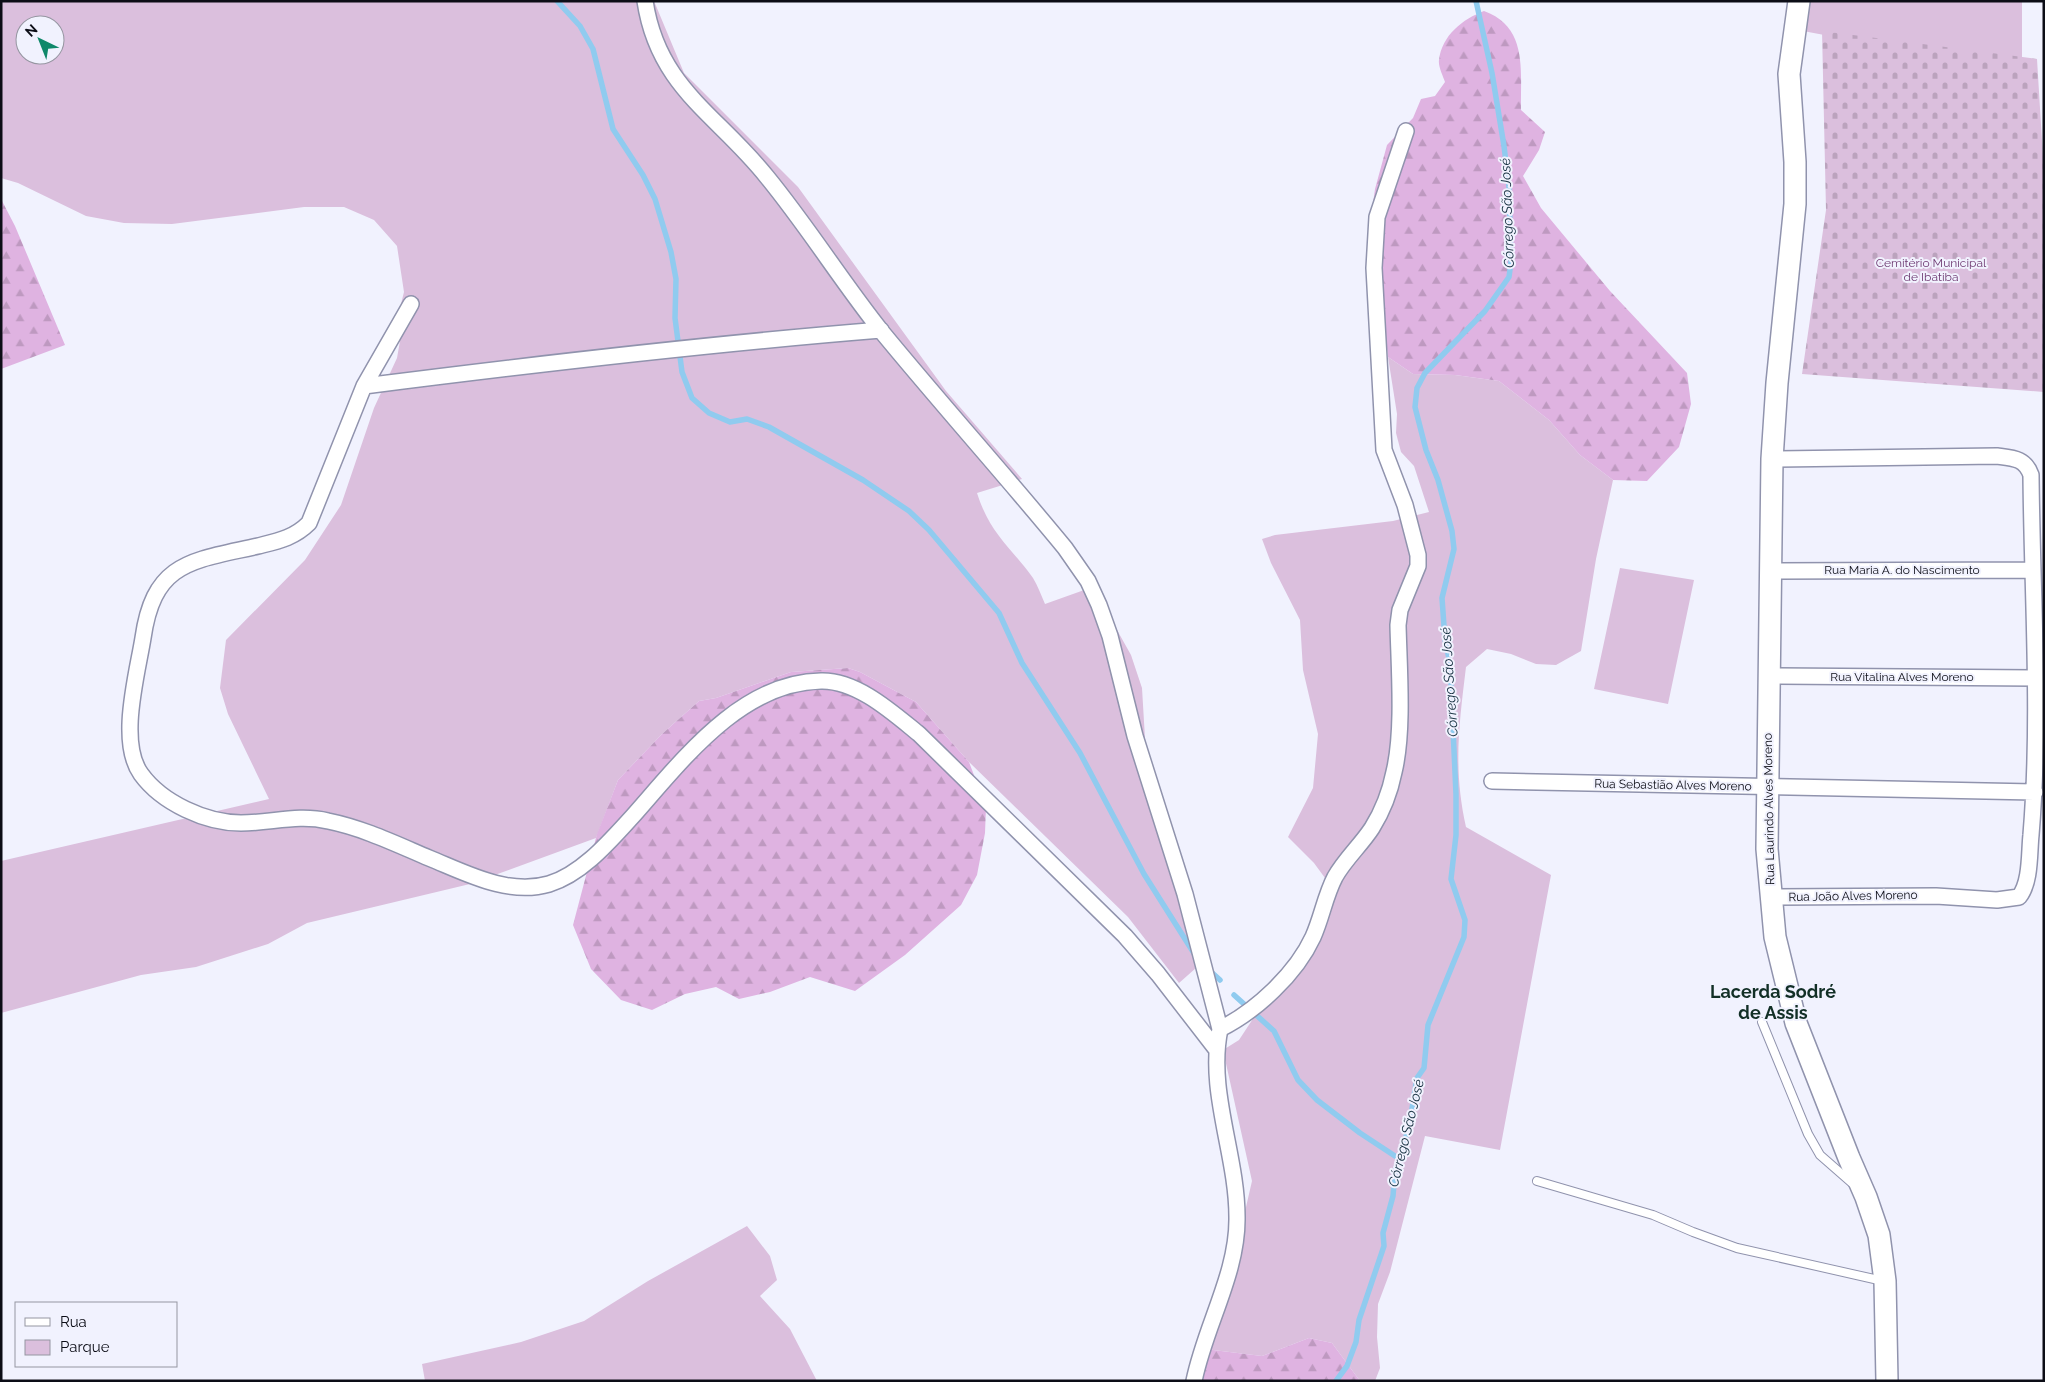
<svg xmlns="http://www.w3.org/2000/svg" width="2045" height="1382" font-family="Raleway,sans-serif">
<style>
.green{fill:#dbbfdd;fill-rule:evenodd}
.forest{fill:url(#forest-firs)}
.cemetery{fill:url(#cemetery-stones)}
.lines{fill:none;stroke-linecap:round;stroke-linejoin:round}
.stream{stroke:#90cbef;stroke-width:5.5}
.lane-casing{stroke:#9093ad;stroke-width:10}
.street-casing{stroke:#9093ad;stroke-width:18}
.secondary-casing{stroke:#9093ad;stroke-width:24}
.lane{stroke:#fff;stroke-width:8}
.street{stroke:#fff;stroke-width:15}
.secondary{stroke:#fff;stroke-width:21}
.labels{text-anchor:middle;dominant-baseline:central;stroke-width:4;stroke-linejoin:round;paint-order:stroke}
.park-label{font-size:12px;fill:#6d3871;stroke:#f1f2fe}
.street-label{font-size:12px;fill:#0c0d16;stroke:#f1f2fe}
.water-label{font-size:14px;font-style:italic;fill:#132e3e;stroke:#f1f2fe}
.district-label{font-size:18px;font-weight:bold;fill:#122f26;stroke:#f1f2fe}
</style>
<defs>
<pattern id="forest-firs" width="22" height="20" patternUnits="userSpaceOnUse" patternTransform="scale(1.25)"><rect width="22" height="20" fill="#dfb3e1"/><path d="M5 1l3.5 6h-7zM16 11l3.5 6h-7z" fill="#be99c0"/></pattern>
<pattern id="cemetery-stones" width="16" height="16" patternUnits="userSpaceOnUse" patternTransform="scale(1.25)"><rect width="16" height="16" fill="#dbbfdd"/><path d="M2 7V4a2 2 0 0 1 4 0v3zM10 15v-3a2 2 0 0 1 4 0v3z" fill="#bba3bd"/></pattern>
</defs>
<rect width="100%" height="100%" fill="#f1f2fe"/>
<!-- green -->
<path class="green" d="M1 1H654L684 73 798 187 946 391 1022 479 977 493C990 534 1010 546 1033 578 1038 586 1041 595 1045 604L1087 589 1117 630 1131 655 1142 688 1147 772 1198 933 1196 968 1179 983 1128 917 969 762 916 702 860 672 848 668 791 672 716 698 699 701 662 734 618 780 596 838 470 884 307 923 268 944 196 967 141 975 1 1013V861L269 799 228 714 220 688 226 640 305 560 341 505 374 408 397 358 400 341 397 320 404 292 397 246 374 220 344 207H304L172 224 124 223 86 216 18 183 1 178ZM25 25H55V55H25Z
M1806 1H2022V72L1803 31Z
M1388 357 1413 374 1455 375 1499 381 1549 420 1580 455 1613 480 1596 559 1581 651 1556 665 1536 664 1511 654 1487 649 1466 667C1459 725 1453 769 1466 827L1551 875 1500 1150 1425 1136 1390 1272 1378 1304 1377 1337 1380 1368 1375 1381H1360L1332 1343 1309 1338 1262 1356 1205 1349 1228 1285 1252 1181 1223 1050 1239 1040 1322 914 1325 878 1314 863 1288 837 1313 788 1318 734 1303 670 1300 620 1271 563 1262 539 1275 535 1393 521 1429 512 1414 466 1401 452 1396 433 1397 414Z
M1620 568 1694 580 1668 704 1594 689Z
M747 1226 770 1256 777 1280 760 1296 790 1329 817 1381H425L422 1364 521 1342 584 1321 648 1281Z"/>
<!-- forest -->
<path class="forest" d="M1484 11C1529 27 1520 73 1521 110L1545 132 1539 150 1523 176 1541 208 1610 291 1687 373 1691 404 1679 447 1647 481 1613 480 1580 455 1549 420 1499 381 1455 375 1413 374 1388 357 1372 210 1375 189 1387 145 1413 118 1421 99 1435 96 1445 82C1443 76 1438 66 1439 60 1442 35 1463 19 1484 11Z
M1 199 15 226 65 345 1 369Z
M848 668 860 672 916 702 969 762 986 807 985 833 977 875 961 905 905 955 855 991 810 977 770 992 739 999 716 987 685 994 652 1010 621 1000 591 969 573 925 597 834 618 780 662 734 699 701 716 698 791 672Z
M1309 1338 1332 1343 1360 1381H1202L1205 1349 1262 1356Z"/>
<!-- cemetery -->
<path class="cemetery" d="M1822 31 2037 59 2044 174V392L1802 374 1826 210Z"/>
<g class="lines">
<!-- stream -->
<path class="stream" d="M557 1 580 26 593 49 613 129 643 175 655 199 671 252 676 279 675 318 682 372 692 398 709 413 730 422 747 419 769 427 863 480 909 511 929 530 999 613 1022 663 1080 753 1144 874 1197 958
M1209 970 1220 980
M1234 995 1274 1031 1298 1080 1317 1100 1360 1133 1398 1158
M1336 1381 1347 1366 1356 1342 1359 1320 1384 1246 1383 1233 1393 1196 1395 1171 1409 1127 1417 1078 1424 1068 1428 1025 1464 937 1465 920 1451 879 1456 835V794L1450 663 1445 640 1442 598 1454 549 1452 531 1438 480 1426 450 1415 407 1417 388 1425 373 1485 311 1509 277 1511 262 1509 187 1504 146 1492 73 1476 1"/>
<!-- lane casing -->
<g class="lane-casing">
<path id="lane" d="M1762 1022 1808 1134 1820 1155 1852 1183
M1537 1181 1653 1215 1693 1232 1737 1248 1883 1281"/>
</g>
<!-- street casing -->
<g class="street-casing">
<path id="street" d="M645 1C658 88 718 115 767 177 808 227 842 282 882 332 942 405 1005 475 1065 548L1088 581 1099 605 1110 636 1135 736 1185 894 1220 1029C1207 1091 1237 1154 1237 1217 1238 1273 1205 1326 1194 1381
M411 304 364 386 309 523C294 538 278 541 258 546 192 561 154 561 143 638 137 675 118 742 141 774 162 803 206 823 241 823 271 823 298 814 328 821 363 828 396 844 429 858 466 873 508 896 549 884 582 874 610 841 632 817 681 762 740 682 821 681 857 680 893 713 919 734L1125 936 1158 974 1216 1049
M364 386C536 364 708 344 881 330
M1772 571 2032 570
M1768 676 2035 678
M1492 781 2035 792
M1771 897 1936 896 1997 900 2019 897C2031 882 2029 853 2031 835 2041 715 2032 595 2031 475 2025 458 2013 458 1997 456L1772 459
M1220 1029C1256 1011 1296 974 1313 937 1322 917 1325 896 1335 877 1345 859 1361 845 1372 828 1382 812 1390 792 1394 772 1404 731 1399 668 1398 625L1400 610 1418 566V555L1405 505 1384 450 1374 268 1377 217 1406 131"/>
</g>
<!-- secondary casing -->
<g class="secondary-casing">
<path id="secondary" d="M1799 1 1789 74 1795 162V204L1777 383 1772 459 1767 849 1775 937 1796 1023 1849 1158 1866 1197 1879 1235 1885 1281 1887 1381"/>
</g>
<!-- lane -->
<use href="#lane" class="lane"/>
<!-- street -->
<use href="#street" class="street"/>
<!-- secondary -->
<use href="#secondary" class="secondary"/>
</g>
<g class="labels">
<!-- park labels -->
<g class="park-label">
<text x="1931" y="263">Cemitério Municipal<tspan x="1931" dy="14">de Ibatiba</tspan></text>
</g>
<!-- street labels -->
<g class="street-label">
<text x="1902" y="570">Rua Maria A. do Nascimento</text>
<text x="1902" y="677">Rua Vitalina Alves Moreno</text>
<text transform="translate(1673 785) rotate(1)">Rua Sebastião Alves Moreno</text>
<text transform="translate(1769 809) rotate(-91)">Rua Laurindo Alves Moreno</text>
<text transform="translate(1853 896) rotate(-1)">Rua João Alves Moreno</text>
</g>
<!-- water labels -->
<g class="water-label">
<text transform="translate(1507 213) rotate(-92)">Córrego São José</text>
<text transform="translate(1449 682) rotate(-94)">Córrego São José</text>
<text transform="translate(1406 1133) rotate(-76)">Córrego São José</text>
</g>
<!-- district labels -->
<g class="district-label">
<text x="1773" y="991">Lacerda Sodré<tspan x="1773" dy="21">de Assis</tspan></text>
</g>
</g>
<!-- border -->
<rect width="2045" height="1382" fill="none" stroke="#0c0d16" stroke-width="5"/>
<!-- legend -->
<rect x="15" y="1302" width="162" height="65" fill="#f1f2fe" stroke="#9596a1"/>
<rect x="25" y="1318" width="25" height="8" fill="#ffffff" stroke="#9596a1"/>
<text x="60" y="1327" font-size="15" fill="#0c0d16">Rua</text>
<rect x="25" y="1340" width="25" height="15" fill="#dbbfdd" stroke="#9596a1"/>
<text x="60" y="1352" font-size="15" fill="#0c0d16">Parque</text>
<!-- north arrow -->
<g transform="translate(40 40) rotate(317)"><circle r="24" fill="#f1f2fe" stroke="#9596a1"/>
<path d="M0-4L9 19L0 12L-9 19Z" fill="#0f886a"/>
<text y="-8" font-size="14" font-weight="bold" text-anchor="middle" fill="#0c0d16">N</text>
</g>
</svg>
